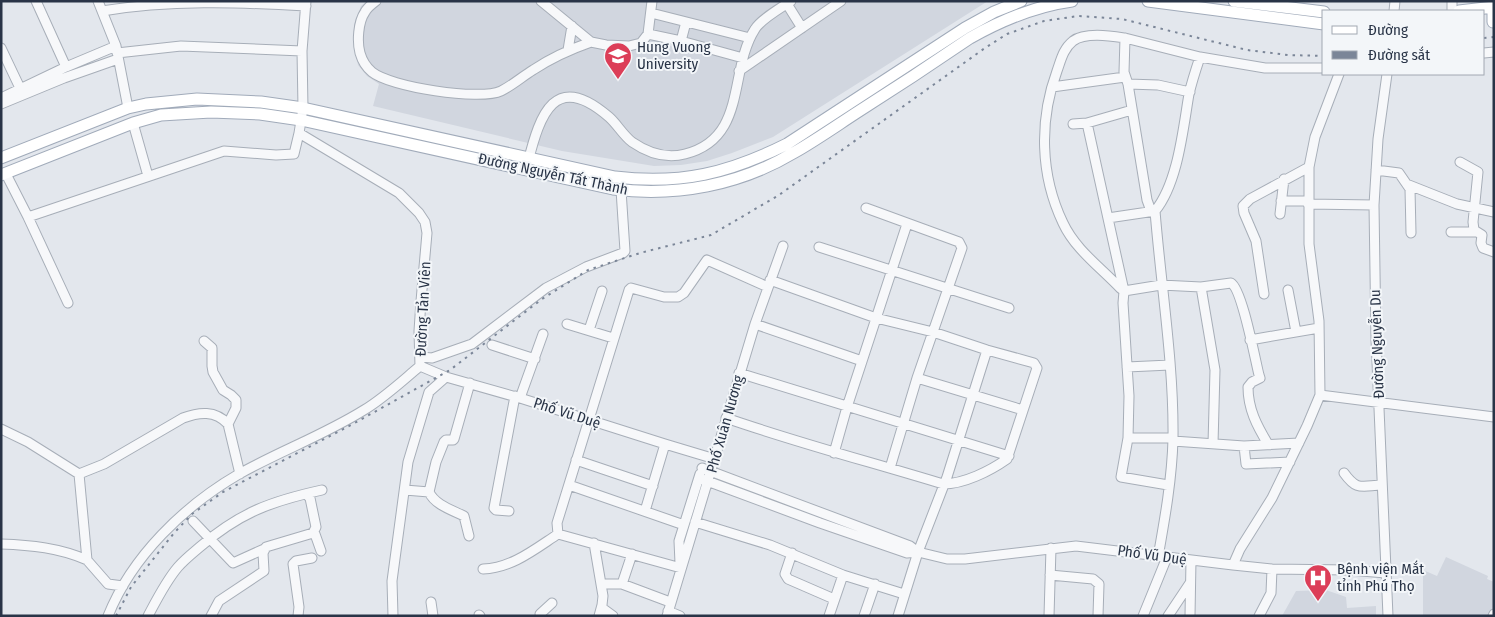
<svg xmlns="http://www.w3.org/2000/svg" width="1495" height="617" font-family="'Fira Sans Condensed',sans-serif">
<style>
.built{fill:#d1d6df}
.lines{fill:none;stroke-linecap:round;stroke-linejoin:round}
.minor-casing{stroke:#a7aeb8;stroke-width:11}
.major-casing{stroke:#a1abba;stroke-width:13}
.minor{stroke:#f7f8fa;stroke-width:9}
.major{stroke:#fff;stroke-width:11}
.rail{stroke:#7b8698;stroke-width:2;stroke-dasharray:2.5 5;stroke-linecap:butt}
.labels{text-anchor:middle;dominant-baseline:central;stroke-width:4;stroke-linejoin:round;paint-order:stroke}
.poi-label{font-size:15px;fill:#293447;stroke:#f3f6f9;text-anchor:start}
.street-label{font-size:15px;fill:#293447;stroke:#f3f6f9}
</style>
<rect width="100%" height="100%" fill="#e3e7ed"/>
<!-- built -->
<path class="built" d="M367 1H988L773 137 732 153 707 161 681 165 654 166 562 151 373 106 379 84 367 76 358 65 355 49 354 25 361 6Z
M1446 557 1488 576 1487 579 1494 582V605L1489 616H1397L1423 615V570L1437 576Z
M1326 590 1346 597 1347 608 1376 606V616H1282L1296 591Z"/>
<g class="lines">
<!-- minor casing -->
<g class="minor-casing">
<path id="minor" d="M36 1 66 67
M98 1 116 46 128 108
M376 1C372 4 367 8 365 12 358 22 357 42 360 53 362 60 366 67 372 72 390 87 480 101 501 91 513 85 523 76 533 70 551 58 571 49 591 42
M541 1 591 42 606 45 629 46 641 43 648 34 652 1
M1452 1V11
M787 4 802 28
M102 11C169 0 238 2 306 6
M1394 11 1395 1
M651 13 750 38
M648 34 681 41 743 58
M1125 38C1111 36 1085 32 1073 41 1063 49 1061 60 1057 71 1039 120 1040 175 1063 223 1075 249 1100 267 1120 288L1124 291 1161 285 1201 287
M681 41 686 22
M1 48 20 88
M568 50 572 26
M117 53 181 46 302 51
M1484 53 1494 52
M739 71 841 1
M1387 74 1378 139 1374 205 1376 339 1388 616
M1128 84 1158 85 1190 92
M1052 87 1125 77
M1 98 66 67 116 46
M1 104 64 78 118 59
M133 123 148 176
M1087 123 1132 110
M1073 124 1087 123 1124 291 1123 303 1129 396 1128 438 1121 477 1168 485
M528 162C540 114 555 70 609 117 617 124 623 135 632 142 648 153 666 159 685 154 748 138 728 71 755 29 761 19 781 8 791 1
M1460 162 1478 172 1473 222 1474 230 1482 235 1481 243 1483 248 1494 252
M1376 170 1399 173 1410 189 1411 233
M6 174 28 217 224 151 276 155 294 154 299 133
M1409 185 1457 204 1494 212
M1281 201H1308
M1308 204 1374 205
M866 208 959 242 962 248 917 378 890 468
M1151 211 1147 200 1128 84 1124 72 1125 38 1200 57 1265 68H1324
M1280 214 1284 179
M28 217 68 303
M1108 218 1155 211
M1451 232H1475
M819 247 1009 308
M1288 290 1296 332
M1264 294 1256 241 1244 213 1243 206 1250 199 1309 167
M567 324 613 338
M755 324 862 361
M589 330 602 291
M1250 340 1319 328
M204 341 212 348V366L213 372 223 390 231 395 236 400V408L228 424
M492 345 535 359
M421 357 432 358 472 344 546 288 586 267 623 253 625 251 621 190
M420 366 446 377 520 398 665 444 715 459
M1127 367 1170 365
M739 373 1009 456
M917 378 1023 410
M1320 395 1494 417
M520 398 543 334
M726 418C798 443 871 462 943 484 964 484 990 471 1007 459L1037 368 1034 363 987 350 933 332 876 318 770 280
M1 429 28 442 79 474 87 560 108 584 123 586
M1128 438H1173
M1173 441 1244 446 1299 443
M1213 444 1215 370 1201 287 1231 283C1242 289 1255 359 1259 375L1260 378 1252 382 1248 387C1248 409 1257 426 1268 444
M1244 446 1246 464 1290 462
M834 453 847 407 907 224
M576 460 653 486
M702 468 910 546 918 552
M1344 473C1357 491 1361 486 1382 485
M79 474 104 464 183 418C199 412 215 410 228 424L240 474
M699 478 820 523 907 553 918 552 947 559H965L1076 546 1233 565 1272 569 1349 570 1386 573
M569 485 684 525
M405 490 429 492
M306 494 310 498 316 527 313 533
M509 511 496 510 494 508 515 396
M645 511 665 444
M193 521 233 563 264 549
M695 522 770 545 843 575 904 594
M469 536 464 516C452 510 435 505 429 492L436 462 444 442 446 440H453L454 439 470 383
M594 543 603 596 602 605 599 616
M1 544C31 545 60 548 87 560
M792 553 785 574 788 579 834 599
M1158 557C1165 518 1172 478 1173 439 1174 364 1161 286 1155 211 1178 183 1183 129 1189 94 1192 81 1196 69 1200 57
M680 563 679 541 700 474
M1233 565 1240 549 1272 498 1307 426 1320 395 1319 321 1309 244V167L1315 137 1339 74
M681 568 558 534 557 523 629 290 631 288 664 297H678L684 293 707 260 768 287
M483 569C512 568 535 549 558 534
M1050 575 1093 579 1099 584 1098 616
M601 584H622L670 602
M622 584 632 554
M431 602 433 616
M602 608 613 616
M668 611 680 616
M540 614 552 603
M479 615 480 616
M108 616C132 556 184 506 239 474 280 451 324 435 364 410 384 398 402 381 420 366L419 331 421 301 427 233 425 222 419 213 399 193 299 133 303 108 302 51 306 1
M148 616C157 599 166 581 178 567 185 559 194 552 201 546 241 512 272 501 322 490
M211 616 219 601 264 571 263 553 266 547 313 533 315 534 321 551
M298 616 299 607 293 564 296 561 312 558
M393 616 392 581 408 462 429 392 446 377
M667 616 755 324 783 246
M829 616 843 575
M864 616 875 584
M898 616 918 552 947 477 987 350
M1049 616 1051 548
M1143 616 1167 557
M1168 616 1190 583
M1190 616 1191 560
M1259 616 1271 593 1272 569
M1493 616 1494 614"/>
</g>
<!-- major casing -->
<g class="major-casing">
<path id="major" d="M1148 1 1324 24
M1234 1 1324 12
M1493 7V22
M1459 11 1494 7
M1 158 128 108 146 104 197 99 261 102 303 108 615 177C681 185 729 173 787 144L965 28 994 12 1021 1
M1 175 133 123 161 115 211 112 260 114 301 120 613 189C677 197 740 185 795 152 816 140 836 126 856 113 894 89 932 64 970 38 1002 20 1035 6 1072 1"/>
</g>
<!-- minor -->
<use href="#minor" class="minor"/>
<!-- major -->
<use href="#major" class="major"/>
<!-- rail -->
<path class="rail" d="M1484 38 1494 37
M116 616 131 587 174 533 192 514 223 492 351 425 450 370 542 299 588 270 640 253 711 235 779 195 985 48 1007 34 1044 21 1078 16 1122 19 1247 50 1288 55 1324 56"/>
</g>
<!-- icons -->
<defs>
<g id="university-pin" transform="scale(1.4375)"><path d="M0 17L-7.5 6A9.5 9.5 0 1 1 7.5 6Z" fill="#dc3e58" stroke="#f3f6f9"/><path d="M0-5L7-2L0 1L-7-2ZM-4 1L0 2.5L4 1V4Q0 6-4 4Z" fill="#fff"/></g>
<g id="hospital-pin" transform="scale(1.4375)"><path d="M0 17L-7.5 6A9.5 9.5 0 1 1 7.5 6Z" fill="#dc3e58" stroke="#f3f6f9"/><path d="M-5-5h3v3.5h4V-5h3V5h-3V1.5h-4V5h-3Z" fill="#fff"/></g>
</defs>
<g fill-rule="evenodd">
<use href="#university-pin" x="618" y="56"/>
<use href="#hospital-pin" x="1318" y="578"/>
</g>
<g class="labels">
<!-- poi labels -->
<g class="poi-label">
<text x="637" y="47">Hung Vuong<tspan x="637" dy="17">University</tspan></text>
<text x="1337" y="569">Bệnh viện Mắt<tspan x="1337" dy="17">tỉnh Phú Thọ</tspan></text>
</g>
<!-- street labels -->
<g class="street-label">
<text transform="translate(553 174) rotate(12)">Đường Nguyễn Tất Thành</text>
<text transform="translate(423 309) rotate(-87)">Đường Tản Viên</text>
<text transform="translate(1377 344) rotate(-92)">Đường Nguyễn Du</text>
<text transform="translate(567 413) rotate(18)">Phố Vũ Duệ</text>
<text transform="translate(725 424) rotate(-74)">Phố Xuân Nương</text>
<text transform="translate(1152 555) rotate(8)">Phố Vũ Duệ</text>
</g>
</g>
<!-- border -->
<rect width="1495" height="617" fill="none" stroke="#293447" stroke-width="5"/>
<!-- legend -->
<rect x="1322" y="10" width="162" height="65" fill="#f3f6f9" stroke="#a2a8b2"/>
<rect x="1332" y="26" width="25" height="8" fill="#ffffff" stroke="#a2a8b2"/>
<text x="1368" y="35" font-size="15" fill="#293447">Đường</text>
<rect x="1332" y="51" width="25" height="8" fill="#7b8698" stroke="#a2a8b2"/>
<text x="1368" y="60" font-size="15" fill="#293447">Đường sắt</text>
</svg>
